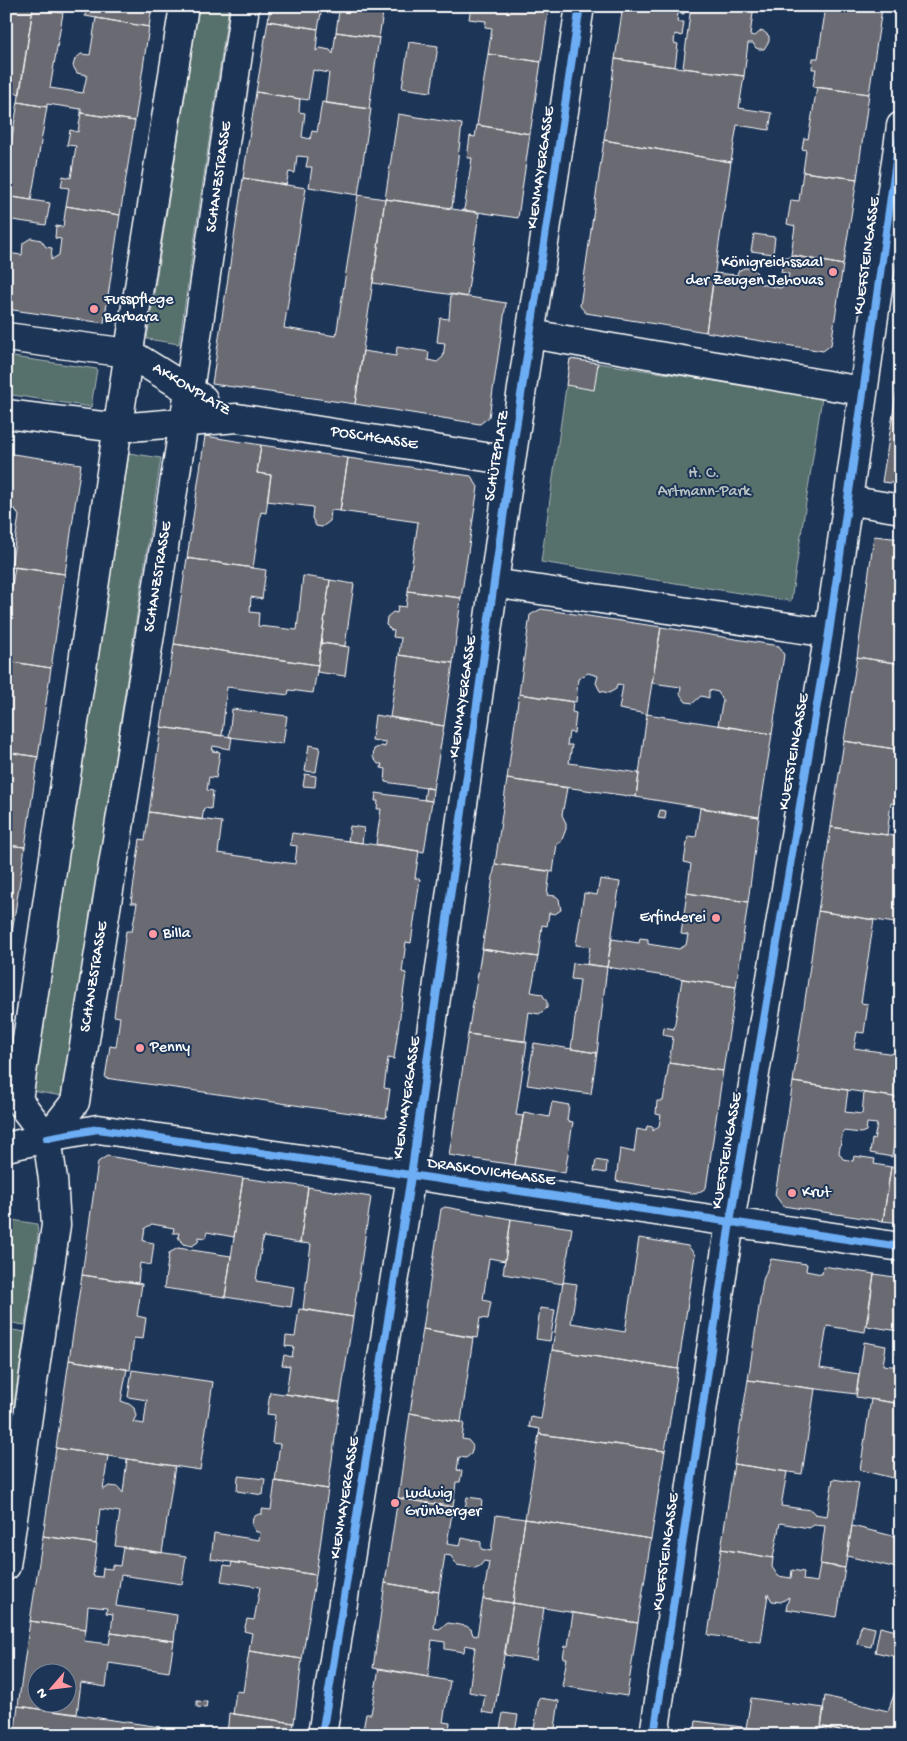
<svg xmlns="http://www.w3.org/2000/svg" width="907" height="1741" font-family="'Gochi Hand',sans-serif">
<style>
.green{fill:#566f6c;stroke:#aab7b6}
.building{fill:#6a6a73;stroke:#fff;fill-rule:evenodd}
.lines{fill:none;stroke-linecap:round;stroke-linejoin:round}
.minor-casing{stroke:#fff;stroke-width:31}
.minor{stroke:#1d3557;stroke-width:28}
.cycleway-casing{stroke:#1d3557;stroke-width:11}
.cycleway{stroke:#6dadf4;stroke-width:8}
.poi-dot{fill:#ff9aa2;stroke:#1d3557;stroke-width:2}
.labels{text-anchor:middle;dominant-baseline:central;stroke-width:4;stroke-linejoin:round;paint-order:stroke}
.street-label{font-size:16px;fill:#fff;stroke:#1d3557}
.poi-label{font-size:16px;fill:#fff;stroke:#1d3557;text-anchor:start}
.park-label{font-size:16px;fill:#bbc5c4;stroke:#1d3557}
</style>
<rect width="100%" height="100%" fill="#1d3557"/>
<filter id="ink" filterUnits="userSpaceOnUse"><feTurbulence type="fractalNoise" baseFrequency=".02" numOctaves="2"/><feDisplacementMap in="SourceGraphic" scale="10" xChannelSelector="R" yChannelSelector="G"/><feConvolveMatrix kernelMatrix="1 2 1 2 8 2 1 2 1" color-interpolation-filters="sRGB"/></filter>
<g filter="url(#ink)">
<!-- green -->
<path class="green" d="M199 6H229L179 344 147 339Z
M6 356 97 369 91 407 6 394Z
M570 359 822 397 791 601 541 562Z
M129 453 161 458 63 1096 32 1091Z
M6 1219 37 1224 38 1235 25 1325 6 1322Z
M6 1329 25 1332 9 1437H6Z"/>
<!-- building -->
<path class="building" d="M6 6 33 8 20 94 6 91Z
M87 6H152L149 27 85 16Z
M270 6H384L379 38 336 32 339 11 336 13 325 11 322 8 318 29 268 21Z
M471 6H549L541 62 488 54 492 28 485 27 486 21 469 19Z
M623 6H685L684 14 678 13 677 22H684L682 36 675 34 674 43 678 44 675 67 615 59Z
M691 6H754L750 35 755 36 762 30 769 36V41L764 49H759L756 48 753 43H748L744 76 683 68Z
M826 6H863L882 9 869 94 813 87 816 69H812L813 58H818Z
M33 8 63 13 50 88 83 93 87 75 77 73 73 66 75 59 81 54 90 55 96 18 149 27 135 121 81 113V109L47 104V107L18 102Z
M268 21 318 29 316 51 320 48 330 50 333 54 336 32 379 38 369 109 325 103 329 73 313 70 308 100 256 92Z
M409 42 438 46 431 92 402 88Z
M488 54 541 62 530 134 477 125Z
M615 59 744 76 739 108 772 113 769 130 737 125 731 162 604 140Z
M817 87 869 94 857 179 803 172 806 150 802 149 804 138 808 139Z
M256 92 300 99 299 112 305 113 302 137 310 139 312 131 317 132 322 102 371 109 358 195 309 187 312 167H306L308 157 297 156 295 173 289 172 286 185 243 178Z
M18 102 47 107 31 200 6 196V172Z
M81 113 135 121 120 215 66 206 69 188 61 187 63 176 71 178 76 146 67 145 70 130 78 132Z
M398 114 462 124 452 208 385 199Z
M477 125 530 134 518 218 464 210 472 158H467L470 136 475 137Z
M604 140 731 162 706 332 586 313 580 306Z
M803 172 857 179 843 265 791 255 795 226 787 224 791 200 799 201Z
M243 178 306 188 284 328 336 336 358 195 385 199 355 404 212 384Z
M6 196 50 203 46 225 6 219Z
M385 199 479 213 467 297 373 283Z
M66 206 120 215 104 323 6 309V253L22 255 23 243 31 238 41 240 46 247 52 248 51 260 59 255 61 239 55 238 56 226 63 227Z
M754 234 775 237 773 254 751 251Z
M791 255 843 265 831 345 823 351 706 332 714 273 737 275 738 271 744 268H752L757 273 756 279H762L761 284 780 288 787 284 789 274 781 272 784 257H791Z
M451 294 506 303 489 417 480 424 355 404 363 351 396 356 397 347 429 352 428 360 437 362 443 357 445 343 437 342 440 318 449 319Z
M570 359 598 363 594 390 566 385Z
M901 364V484L882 482Z
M205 436 261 445 257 473 271 475 266 513 261 512 253 568 187 558Z
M261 445 348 458 340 511 331 510 330 521 322 527 316 526 312 518 313 507 267 501 271 475 257 473Z
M6 453 81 464 65 574 11 567 19 516 15 509 6 508Z
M348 458 471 476 478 487 461 598 408 591 418 522 340 511Z
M874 536 901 539V664L857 657Z
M187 558 266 570 262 599 251 597 250 612 259 613 258 626 297 630 303 576 330 580 318 665 174 644Z
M15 567 65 574 51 668 6 661V603H9Z
M330 580 354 584 345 646 321 643Z
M408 591 461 598 453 663 399 655 401 638 393 637 394 631 391 630 386 625 387 617 393 612 397 613 398 606 406 607Z
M541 609 661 627 647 714 619 709 623 685 617 684 616 689 609 693 600 691 596 683 598 676 588 673 578 679 576 702 519 694 530 615Z
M661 627 779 646 784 655 772 734 718 725 723 700 718 692 709 690V698L701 696 693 703 686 702 680 694 681 687 652 683Z
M321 643 349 647 345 676 317 672Z
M174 644 318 665 313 693 289 690 288 695 227 687 222 736 161 727Z
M399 655 453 663 444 726 390 717Z
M857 657 901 664V750L844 741Z
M6 661 51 668 38 757 6 752Z
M519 694 573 702 572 712 576 713 574 733 569 732 567 745H572L569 763 639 773 636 797 507 779Z
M232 709 287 716 283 744 229 737Z
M647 714 772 734 759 817 636 797Z
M375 715 444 726 433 789 385 782 386 769 381 768 382 764H378L373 757 374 749 381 746 385 747 386 742 372 740Z
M161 727 232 737 230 749 213 746 212 751 220 752 216 778 209 777 207 790 213 791 211 809 204 808 202 820 149 812Z
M844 741 901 750 900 804 891 803 887 835 831 827Z
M309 745 320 747 316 772 305 771Z
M6 752 38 757 25 847 6 845Z
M305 774 316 776 315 787 303 786Z
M507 779 567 788 562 815 566 823V829L561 842 557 844 553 872 495 864Z
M426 787 433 789 432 801 424 800Z
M376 793 432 801 424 852 376 844 381 809H377L378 801H375Z
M700 808 759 817 748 902 687 893 691 864 684 862 688 836 696 837Z
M660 810 666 811 665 819 658 818Z
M149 812 222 822 218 853 295 864 297 846 290 845 292 833 419 851 415 878 420 879 411 943 406 942 402 972 406 973 394 1059 388 1058 384 1088 390 1089 386 1118 105 1078 110 1046 116 1047 120 1017 114 1016 126 931H132L137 903H131L140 839 145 840Z
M350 826 364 828 362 843 348 841Z
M831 827 901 837V924L818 911Z
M6 845 25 847 11 939 6 938Z
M495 864 550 871 547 895 556 896 559 899 561 910 555 914 549 913 547 926 542 925 538 957 482 949Z
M600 879 620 882 607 967 587 964 590 947 576 945 584 893 597 895Z
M687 893 748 902 736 987 607 967 612 939 639 943 640 938 648 939V944L679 949 686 945 688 935 681 934Z
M818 911 874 920 861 1003 868 1004 864 1033 857 1032 854 1048 901 1055V1098L793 1082Z
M6 938 11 939 6 972Z
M482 949 538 957 531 992 542 994 547 1002V1008L539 1014 529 1012 525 1041 468 1034Z
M573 963 607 967 597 1053 571 1049 580 980 571 979Z
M682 979 736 987 723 1071 669 1063 673 1037 663 1035 664 1027 674 1029Z
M468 1034 527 1042 516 1115 523 1116 515 1165 449 1155Z
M534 1043 597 1053 591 1094 527 1085Z
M669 1063 723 1071 706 1188 696 1194 616 1181 620 1149 634 1152 637 1129 646 1131 647 1126 653 1127V1131L659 1126 661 1115 656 1114 657 1101H663Z
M793 1082 848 1090 845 1112 862 1114 864 1093 901 1098 892 1157 870 1153 872 1139 874 1140 877 1124 867 1123 866 1131 861 1133 843 1131 839 1153 843 1159 853 1161 854 1156 875 1159 874 1164 891 1167 883 1221 783 1206 775 1195Z
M552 1102 569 1105 567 1121 573 1122 565 1173 515 1165 524 1112 549 1117Z
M107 1156 243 1178 234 1237 207 1232 205 1238 199 1237 198 1242 192 1246 183 1244 178 1237 179 1233H173L174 1228 152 1224 145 1228 143 1241 154 1243 151 1265 140 1263 138 1283 82 1275 98 1162Z
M596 1160 607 1162 606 1173 594 1171Z
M891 1167 901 1168V1223L883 1221Z
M243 1178 308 1187 300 1243 263 1237 256 1281 294 1287 291 1307 225 1297Z
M308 1187 371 1197 353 1317 303 1309 311 1244 300 1243Z
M445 1207 511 1219 505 1261 489 1258 483 1300 491 1302 488 1319 480 1318 477 1338 423 1329 441 1209Z
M511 1219 572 1228 563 1284 503 1274Z
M639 1238 688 1246 695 1255 678 1369 552 1350 563 1282 577 1284 571 1323 625 1332Z
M178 1248 231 1256 225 1297 164 1288 169 1253Z
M771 1259 807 1264 806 1271 822 1274 823 1266 874 1274 865 1332 827 1326 820 1368 859 1374 856 1394 748 1380 763 1280Z
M874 1274 901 1278V1354H896L899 1331 867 1326Z
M82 1275 142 1284 137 1316 146 1318 143 1339 134 1338 130 1370 69 1360Z
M540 1308 555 1310 550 1341 536 1339Z
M299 1309 353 1317 340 1402 286 1394 290 1366 282 1365 284 1355 292 1357 294 1347 285 1346 286 1336 295 1337Z
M423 1329 473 1338 461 1422 410 1413Z
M864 1342 886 1346 883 1365 901 1367V1404L856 1397Z
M552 1350 678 1369 665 1451 539 1434 540 1429 529 1427 531 1417 541 1419Z
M69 1360 127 1369 121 1401 129 1404 134 1408 136 1416 133 1422 144 1424 147 1400 128 1397 132 1370 213 1382 200 1470 56 1448Z
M748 1380 815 1389 802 1474 734 1464Z
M270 1392 340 1402 328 1489 275 1481 280 1444 272 1443 275 1415 267 1414Z
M871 1399 901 1404V1480L860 1470Z
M410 1413 464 1423 462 1439 468 1440 473 1446 471 1454 466 1458 459 1457 457 1470 462 1471 460 1482H456L453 1507 398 1498Z
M539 1434 665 1451 651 1539 525 1519Z
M56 1448 108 1456 103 1490 109 1486 118 1487 123 1493 127 1459 175 1466 162 1553 115 1546 120 1512 100 1509 96 1544 43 1536Z
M734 1464 787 1472 781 1506 811 1510 815 1514 827 1516 833 1479 859 1483 845 1568 820 1564 825 1526 814 1525 809 1528 780 1523 773 1558 721 1549Z
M238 1476 265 1479 263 1495 237 1491Z
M275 1481 328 1489 316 1575 211 1559 214 1533 259 1540 260 1532H256L252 1525 253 1517 259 1514H262V1509L271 1510Z
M467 1497 482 1499 481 1511 465 1509Z
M398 1498 453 1507 447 1544 460 1546 462 1538 481 1542V1549L491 1551 496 1515 525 1519 513 1603 483 1599 489 1562 484 1561 480 1566 475 1568 457 1565 451 1556 445 1555 439 1592 385 1583Z
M525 1519 651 1539 638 1623 513 1603Z
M852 1526 901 1538V1569L847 1556Z
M43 1536 97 1544 93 1576 102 1577 103 1568 112 1569V1565L120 1566 123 1547 186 1556 182 1584 121 1575 116 1606 177 1615 174 1641 111 1633 113 1614 106 1613 107 1608 88 1606 86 1629 30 1621Z
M721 1549 773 1558 772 1567 778 1576 791 1578 792 1570 804 1572 803 1580 817 1582 820 1564 845 1568 837 1617 786 1609 789 1597 781 1602 772 1601 768 1594 761 1642 708 1635Z
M232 1562 316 1575 302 1659 249 1651 252 1633 244 1631 247 1619 254 1620 260 1587 221 1581 224 1565 231 1566Z
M385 1583 439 1592 434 1628 439 1629 448 1623 466 1626 471 1629 473 1635 477 1636 483 1599 513 1603 494 1714 482 1712 485 1695 469 1692 475 1647 465 1645 464 1652 445 1649V1642L432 1640 428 1677 373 1668Z
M513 1603 544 1608 536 1660 505 1655Z
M573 1613 638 1623 627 1696 562 1686 567 1658H563L565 1646H568Z
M30 1621 86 1629 84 1641 109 1644 111 1633 174 1641 169 1672 109 1663 106 1687 81 1683 77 1714 18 1706ZM38 1674H68V1704H38Z
M861 1625 875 1628 871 1647 857 1644Z
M880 1627 901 1632V1658L875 1652Z
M249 1651 302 1659 294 1723 233 1714 236 1691 243 1692Z
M379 1668 450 1681 443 1722 450 1723 448 1735H362L366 1714H371Z
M896 1689 901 1691V1735H858L821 1726 825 1696 888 1711Z
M539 1698 559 1701 554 1735H496L497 1729H500L503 1713 518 1715 515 1732 533 1735Z
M751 1698 824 1708 820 1735H792L746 1728Z
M197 1701 207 1702 206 1708 197 1707Z
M18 1706 160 1727 159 1735H14Z
M229 1713 294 1723 292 1735H227Z
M696 1721 765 1730 764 1735H694Z
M826 1728 858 1735H825Z"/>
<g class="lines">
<!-- minor casing -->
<g class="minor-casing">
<path id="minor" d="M531 334 862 391
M6 337 129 353 203 399
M6 414 118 428 237 418 511 461
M847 500 901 509
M493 583 829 633
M47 1138 75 1102 189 391 245 6
M6 1147 47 1138 98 1129 901 1247
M6 1566 56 1225 53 1179 47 1138 18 1100 132 331 184 6
M322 1735 411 1176 511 461 580 6
M654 1735 730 1222 829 633 901 126"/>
</g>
<!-- minor -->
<use href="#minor" class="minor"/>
<!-- cycleway casing -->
<g class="cycleway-casing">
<path id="cycleway" d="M47 1138 98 1129 901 1247
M322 1735 411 1176 511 461 580 6
M654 1735 730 1222 829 633 901 126"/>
</g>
<!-- cycleway -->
<use href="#cycleway" class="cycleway"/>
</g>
</g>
<!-- markers -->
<g class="poi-dot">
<circle cx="833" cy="272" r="5"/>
<circle cx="94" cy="309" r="5"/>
<circle cx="716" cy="918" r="5"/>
<circle cx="153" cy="934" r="5"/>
<circle cx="140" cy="1048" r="5"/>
<circle cx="792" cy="1193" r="5"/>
<circle cx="395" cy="1503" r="5"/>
</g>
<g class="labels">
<!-- street labels -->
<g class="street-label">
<text transform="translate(542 168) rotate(-82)">KIENMAYERGASSE</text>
<text transform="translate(220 177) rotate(-82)">SCHANZSTRASSE</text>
<text transform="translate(868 256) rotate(-82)">KUEFSTEINGASSE</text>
<text transform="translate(191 390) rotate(31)">AKKONPLATZ</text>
<text transform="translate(374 439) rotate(9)">POSCHGASSE</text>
<text transform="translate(498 456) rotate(-81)">SCHÜTZPLATZ</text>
<text transform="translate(159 577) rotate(-81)">SCHANZSTRASSE</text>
<text transform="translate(464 697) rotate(-82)">KIENMAYERGASSE</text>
<text transform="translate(795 752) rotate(-80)">KUEFSTEINGASSE</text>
<text transform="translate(95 977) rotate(-81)">SCHANZSTRASSE</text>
<text transform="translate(408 1098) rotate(-82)">KIENMAYERGASSE</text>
<text transform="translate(728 1151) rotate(-80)">KUEFSTEINGASSE</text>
<text transform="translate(491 1173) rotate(8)">DRASKOVICHGASSE</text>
<text transform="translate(346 1498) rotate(-81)">KIENMAYERGASSE</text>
<text transform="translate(667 1552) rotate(-82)">KUEFSTEINGASSE</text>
</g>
<!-- poi labels -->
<g class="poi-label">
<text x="823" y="263" text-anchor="end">Königreichssaal<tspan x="823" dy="18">der Zeugen Jehovas</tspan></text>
<text x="104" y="300">Fusspflege<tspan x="104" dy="18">Barbara</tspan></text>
<text x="706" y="918" text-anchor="end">Erfinderei</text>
<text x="163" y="934">Billa</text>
<text x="150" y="1048">Penny</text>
<text x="802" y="1193">Krut</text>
<text x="405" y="1494">Ludwig<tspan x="405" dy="18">Grünberger</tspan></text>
</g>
<!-- park labels -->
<g class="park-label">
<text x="704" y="474">H. C.<tspan x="704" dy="18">Artmann-Park</tspan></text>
</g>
</g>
<!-- margin -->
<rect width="907" height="1741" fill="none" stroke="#1d3557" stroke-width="25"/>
<rect x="12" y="12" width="882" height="1716" fill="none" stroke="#fff" stroke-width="2" filter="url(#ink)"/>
<!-- north arrow -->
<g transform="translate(52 1688) rotate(242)"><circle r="24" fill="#1d3557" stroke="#77869a"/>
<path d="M0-4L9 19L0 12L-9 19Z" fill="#ff9aa2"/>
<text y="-8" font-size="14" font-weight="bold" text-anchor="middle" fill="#ffffff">N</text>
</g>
</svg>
